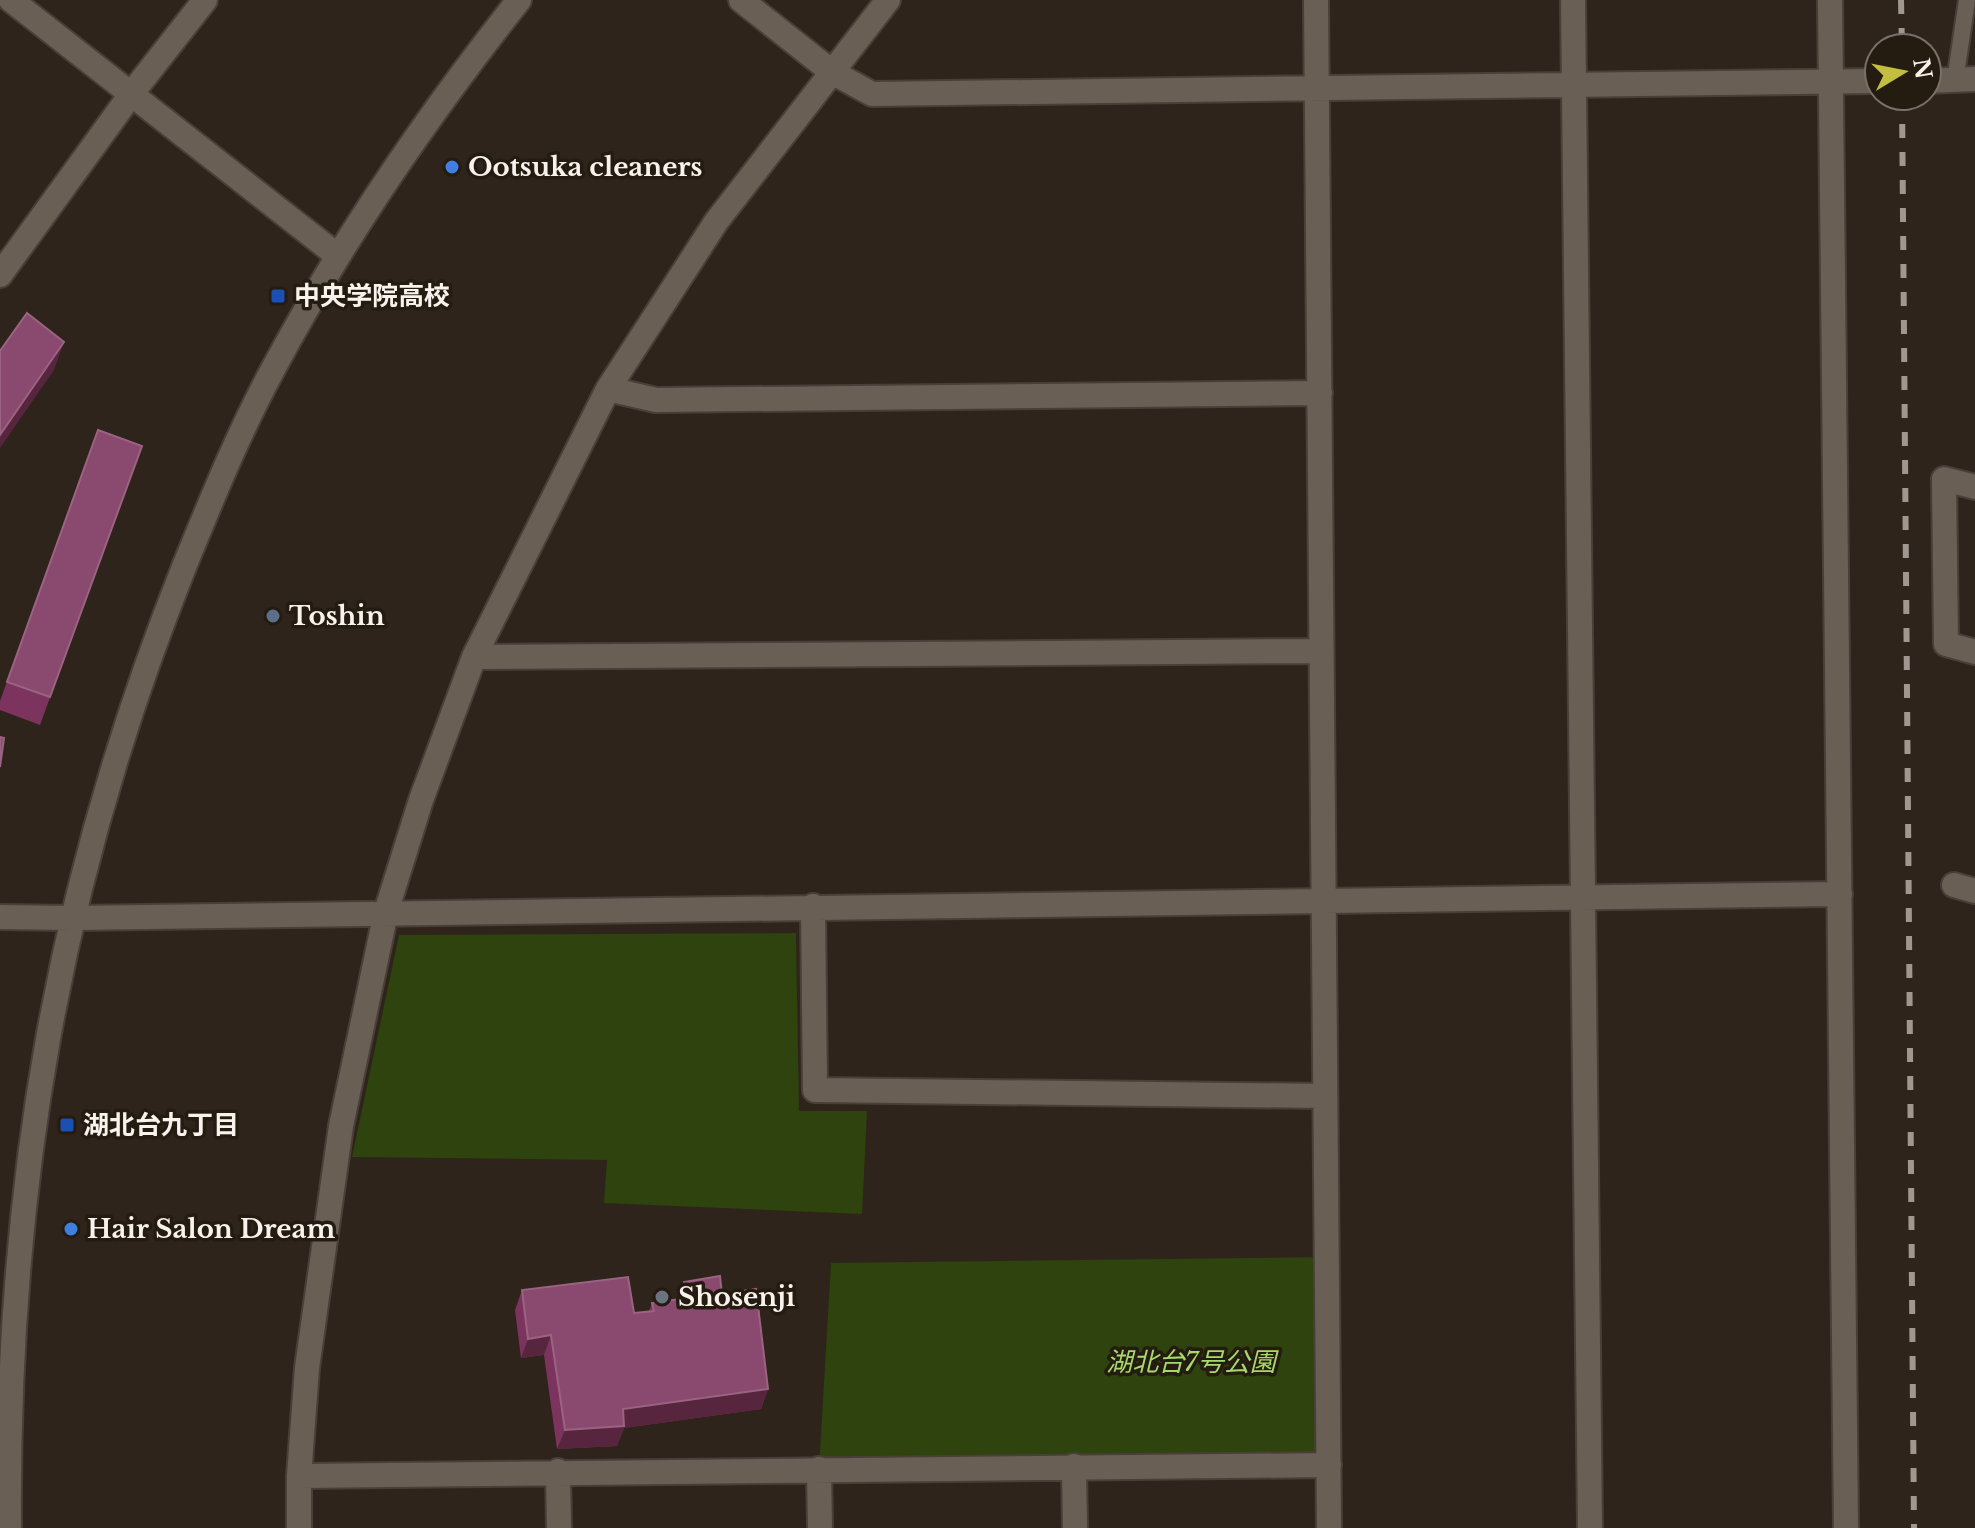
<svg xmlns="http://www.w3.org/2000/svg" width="1975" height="1528" font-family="'Libre Baskerville','Noto Sans JP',serif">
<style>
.green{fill:#2e430d}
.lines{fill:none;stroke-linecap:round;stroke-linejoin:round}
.service-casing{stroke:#483f38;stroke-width:20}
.minor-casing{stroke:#483f38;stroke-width:28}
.tertiary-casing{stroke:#483f38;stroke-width:28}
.service{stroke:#6a5f54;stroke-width:16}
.minor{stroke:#6a5f54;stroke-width:24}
.tertiary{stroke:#6a5f54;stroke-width:24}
.rail{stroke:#9f9790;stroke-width:6;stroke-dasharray:14 14;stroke-linecap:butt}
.wall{fill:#7c345f}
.shaded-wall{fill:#57253d}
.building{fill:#8a496e;stroke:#9b6382;stroke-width:2}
.shop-dot{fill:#3f7fe0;stroke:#241b11;stroke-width:3}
.transit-dot{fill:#1a4fb4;stroke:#241b11;stroke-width:3}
.service-dot{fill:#5c6f8a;stroke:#241b11;stroke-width:3}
.worship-dot{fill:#6b7280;stroke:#241b11;stroke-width:3}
.labels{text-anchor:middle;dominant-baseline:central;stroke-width:7;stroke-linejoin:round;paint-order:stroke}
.poi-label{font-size:26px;font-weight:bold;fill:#f9f2ec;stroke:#241b11;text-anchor:start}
.park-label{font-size:26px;font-style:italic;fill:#a7d96a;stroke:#241b11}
</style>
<rect width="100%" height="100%" fill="#2e241b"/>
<!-- green -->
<path class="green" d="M796 933 799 1111H867L862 1214 604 1203 607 1160 352 1157 399 935Z
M1327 1257 1329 1465 819 1469 831 1263Z"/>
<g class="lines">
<!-- service casing -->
<g class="service-casing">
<path id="service" d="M1955 81 1967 0"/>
</g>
<!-- minor casing -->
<g class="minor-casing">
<path id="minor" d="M11 0 338 256
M741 0 832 72 872 94 1879 81
M1316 0 1329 1528
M1573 0 1590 1528
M1830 0 1846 1528
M1927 81 1975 79
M0 275 132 93 205 0
M608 389 656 400 1320 393
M1975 487 1944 479 1946 644 1975 652
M474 657 1320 651
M1954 885 1975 891
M813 906 815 1090 1325 1096
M72 918 1840 894
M1074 1466 1075 1528
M819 1469 820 1528
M558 1471 559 1528
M299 1476 1329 1465
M299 1528V1476L307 1368 341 1126 386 912 421 800 474 657 608 389 716 222 888 0"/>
</g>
<!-- tertiary casing -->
<g class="tertiary-casing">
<path id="tertiary" d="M0 917 72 918
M9 1528C6 1189 58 882 184 567 211 501 238 434 272 371 342 240 427 116 519 0"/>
</g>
<!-- service -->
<use href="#service" class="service"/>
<!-- minor -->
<use href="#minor" class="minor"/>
<!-- tertiary -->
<use href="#tertiary" class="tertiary"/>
<!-- rail -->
<path class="rail" d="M1901 0 1902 48
M1902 96 1914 1528"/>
</g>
<!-- wall -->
<path class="wall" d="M98 430 142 446 40 725 0 710V701Z
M684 1282 722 1294 768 1389 761 1409 624 1428 617 1446 557 1449 544 1355 521 1358 515 1310 522 1290 634 1313 649 1311 652 1303 678 1299Z"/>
<!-- shaded-wall -->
<path class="shaded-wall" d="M64 342 54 370 0 448V435Z
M551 1335 544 1355 521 1358 528 1339Z
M768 1389 761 1409 624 1428 617 1446 557 1449 565 1430 623 1409Z"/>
<!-- building -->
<path class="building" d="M27 313 64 342 0 435V351Z
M98 430 142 446 50 697 7 682Z
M0 737 4 738 0 767Z
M720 1276 722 1294 756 1289 768 1389 623 1409 624 1426 565 1430 551 1335 528 1339 522 1290 628 1277 634 1313 654 1311 652 1303 687 1298 684 1282Z"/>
<!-- markers -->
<g class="shop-dot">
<circle cx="452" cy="167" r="8"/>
<circle cx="71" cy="1229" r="8"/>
</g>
<g class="transit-dot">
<rect x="270" y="288" width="16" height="16" rx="4"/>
<rect x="59" y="1117" width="16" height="16" rx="4"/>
</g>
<circle class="service-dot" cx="273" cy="616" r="8"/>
<circle class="worship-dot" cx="662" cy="1297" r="8"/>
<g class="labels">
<!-- poi labels -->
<g class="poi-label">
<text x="468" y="167">Ootsuka cleaners</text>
<text x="294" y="296">中央学院高校</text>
<text x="289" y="616">Toshin</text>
<text x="83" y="1125">湖北台九丁目</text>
<text x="87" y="1229">Hair Salon Dream</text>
<text x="678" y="1297">Shosenji</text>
</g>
<!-- park labels -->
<g class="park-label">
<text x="1191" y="1362">湖北台7号公園</text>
</g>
</g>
<!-- north arrow -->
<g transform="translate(1903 72) rotate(80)"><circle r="38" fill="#241b11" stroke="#797169" stroke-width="2"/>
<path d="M0-6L14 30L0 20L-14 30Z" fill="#c1be40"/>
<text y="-12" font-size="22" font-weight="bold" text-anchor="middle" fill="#f9f2ec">N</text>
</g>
</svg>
